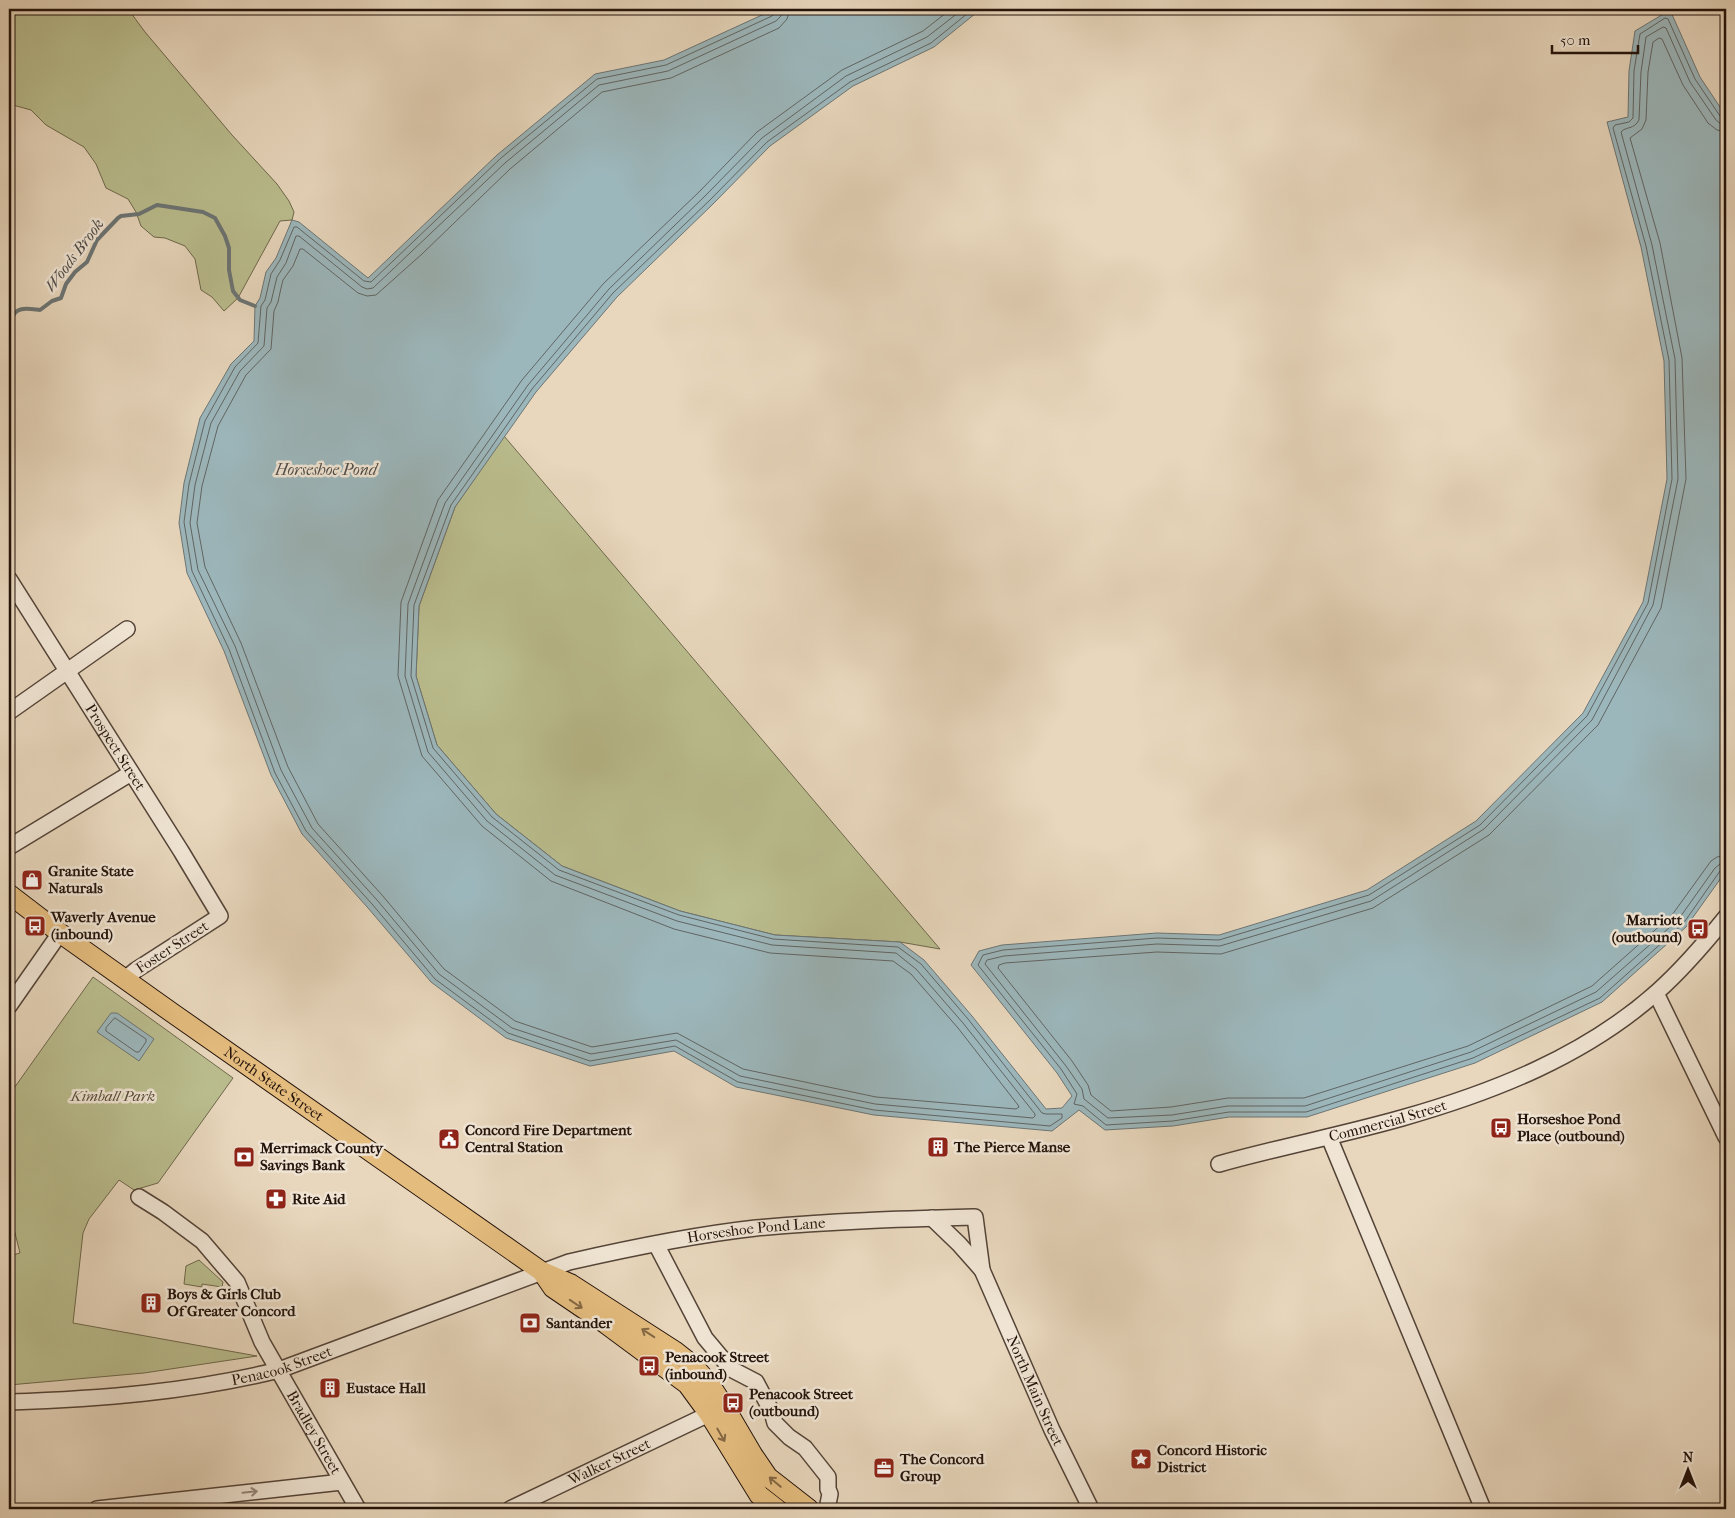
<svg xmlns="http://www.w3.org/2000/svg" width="1735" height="1518" font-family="'IM FELL French Canon',serif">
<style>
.green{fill:#babd8e;stroke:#6e684c}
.water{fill:#9cb7bc;stroke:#6c7575}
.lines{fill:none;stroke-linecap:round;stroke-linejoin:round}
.shore{stroke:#606564;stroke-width:1}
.stream{stroke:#6c7575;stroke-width:4}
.minor-casing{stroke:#544438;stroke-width:18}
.major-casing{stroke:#23130b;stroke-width:21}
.minor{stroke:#f0e5d4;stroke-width:15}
.major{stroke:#e4bc7e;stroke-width:19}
.oneway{stroke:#846844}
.oneway2{stroke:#94867a}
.labels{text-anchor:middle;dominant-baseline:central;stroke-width:5;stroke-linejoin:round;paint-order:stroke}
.street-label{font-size:15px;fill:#23130b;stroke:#f0e5d4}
.poi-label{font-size:15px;font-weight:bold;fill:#23130b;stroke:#f0e5d4;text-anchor:start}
.park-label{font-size:15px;font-style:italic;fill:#584e39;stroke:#f0e5d4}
.water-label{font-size:16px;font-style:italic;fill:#4d4c49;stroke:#f0e5d4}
</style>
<rect width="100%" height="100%" fill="#e8d7bd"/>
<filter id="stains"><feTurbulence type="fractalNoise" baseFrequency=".004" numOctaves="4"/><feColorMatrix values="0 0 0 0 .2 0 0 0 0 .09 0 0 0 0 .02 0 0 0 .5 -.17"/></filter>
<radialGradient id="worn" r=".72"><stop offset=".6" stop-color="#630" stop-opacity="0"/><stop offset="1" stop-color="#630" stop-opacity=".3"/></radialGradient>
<!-- green -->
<path class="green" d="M9 9H128L145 32 232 135 277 184 289 201 294 212 292 220 280 221 238 298 224 311 212 297 201 290 195 259 185 246 165 238 154 237 141 226 136 212 128 199 106 188 96 164 84 147 46 125 31 110 9 104Z
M504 436 940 949 900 942 775 935 680 911 562 866 496 814 437 745 416 676 419 606 455 507Z
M93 977 233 1078 158 1183 134 1190 119 1180 89 1219 83 1233 73 1323 257 1356 144 1373 9 1385V1256L20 1253 9 1209V1089L12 1091Z
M199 1260 223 1282 222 1287 202 1284V1287L184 1284 186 1266Z"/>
<!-- water -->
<path class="water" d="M775 9H981L934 47 853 86 770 146 713 204 617 297 536 392 455 507 419 606 416 676 437 745 496 814 562 866 680 911 775 935 900 942 924 960 972 1016 1046 1109 1062 1108 1072 1096 1057 1073 971 965 979 951 1002 945 1157 933 1219 935 1367 890 1476 821 1583 713 1643 602 1667 479 1664 361 1641 247 1607 122 1628 117 1629 71 1635 31 1670 10 1700 77 1726 116V871L1686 927 1602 1002 1475 1063 1307 1117H1229L1173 1126 1105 1130 1079 1110 1052 1131 874 1115 736 1087 674 1051 590 1066 506 1038 431 982 368 908 302 834 271 775 224 651 187 573 179 523 184 483 200 418 231 364 254 341 255 306 260 298 266 272 276 258 292 220 299 222 368 278 497 155 595 74 664 60Z
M111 1013H117L154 1039 139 1061 97 1032Z"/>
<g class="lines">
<!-- shore -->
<path class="shore" d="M776 9 775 13 772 16 666 65 597 79 501 158 371 282 364 281 297 227H294L280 260 271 274 265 300 261 306 258 343 235 367 205 421 189 484 184 522 192 571 229 649 275 773 306 831 372 904 435 979 508 1033 590 1061 675 1046 738 1082 874 1110 1050 1126 1062 1118V1114H1046L1042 1113 968 1019 921 964 898 947 773 939 679 915 559 870 492 817 433 748 411 676 414 605 451 505 532 389 613 293 710 200 767 142 850 82 931 43 973 9
M782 9 781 16 776 21 668 71 599 85 505 163 373 288 367 289 362 287 299 236H296L286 263 277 277 271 302 267 308 264 346 240 371 211 423 195 485 190 523 198 570 235 646 281 770 312 828 377 900 439 974 512 1028 591 1054 676 1040 740 1076 875 1104 1033 1118 1035 1116V1114L963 1023 916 969 896 953 772 945 677 921 555 875 487 821 428 752 405 676 408 604 445 503 528 385 609 289 705 196 762 138 846 76 927 37 963 9
M790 9 787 19 779 28 671 78 602 92 510 169 422 254 376 295 367 296 358 293 303 249H300L293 266 283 280 281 288 278 302 274 311 271 349 246 375 218 426 202 486 197 523 205 567 241 643 288 767 318 824 382 895 444 969 515 1021 592 1047 677 1033 743 1069 876 1097 1016 1109 1019 1107 1018 1105 958 1028 911 974 893 961 770 953 674 929 551 881 482 826 422 756 398 676 401 602 438 500 522 380 603 284 700 191 757 132 842 70 923 31 951 9
M1726 118 1720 116 1695 79 1668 19 1665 18 1640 34 1634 71 1633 118 1629 122 1615 125 1613 128 1646 246 1669 360 1672 479 1648 603 1587 716 1480 825 1369 895 1219 940 1157 938 1003 950 983 955 978 965 1061 1069 1077 1094 1074 1104 1083 1106 1106 1125 1173 1121 1229 1112H1306L1473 1058 1600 998 1683 924 1720 871 1726 869
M1726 124H1721L1716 120 1690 82 1666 28 1663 27 1646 37 1641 72 1639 120C1634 130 1626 126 1621 132L1652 245 1675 359 1678 479 1653 605 1592 720 1484 829 1371 901 1220 946 1157 944 1004 956 987 960 985 964 1066 1066 1082 1089 1084 1099 1108 1118 1172 1115 1228 1106H1305L1471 1052 1596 992 1678 920 1715 868 1720 864 1726 863
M1726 132 1717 130 1708 123 1683 85 1662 39 1659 38 1653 42 1648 72 1646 120 1642 129 1630 138 1660 243 1682 358 1686 479 1661 608 1598 725 1489 835 1373 908 1221 954 1157 952 1005 963 999 965 998 968 1072 1061 1088 1085 1091 1095 1111 1111 1171 1107 1228 1098H1304L1468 1046 1592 986 1672 915 1711 861 1717 857 1726 855
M115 1018 146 1039V1042L139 1052H136L106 1031V1028Z"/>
<!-- stream -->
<path class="stream" d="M9 331C11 327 10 324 12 319 15 305 30 309 40 310L52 301 61 298 66 284 75 272 87 262 97 240 118 218 121 216 139 214 157 205 203 212 215 218 225 236 229 248V270L233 291 240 300 255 306"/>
<!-- minor casing -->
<g class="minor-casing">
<g id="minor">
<path id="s1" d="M9 579 181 851 220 916 136 970 125 979"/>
<path d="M9 712 127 629"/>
<path d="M9 847 131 773"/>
<path d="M1656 993 1726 1137"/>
<path d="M9 1006 60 933"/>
<path d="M1329 1137 1483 1509"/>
<path id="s2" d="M1219 1164C1280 1147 1342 1135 1402 1118 1494 1092 1585 1056 1657 992 1683 969 1705 943 1726 917"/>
<path id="s3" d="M139 1197 163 1212 202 1241 237 1282 262 1342 358 1509"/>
<path id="s4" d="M932 1218 959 1244 982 1270 1052 1430 1091 1509"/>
<path d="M656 1244 705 1338 731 1369 756 1382 772 1412 775 1423 789 1437 805 1448 828 1477V1489L830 1494 827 1509"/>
<path id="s5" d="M9 1402C100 1399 190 1392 279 1370L569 1262C630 1248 693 1235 756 1228 828 1221 902 1219 975 1217L982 1270"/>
<path d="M97 1509 342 1482"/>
<path id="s6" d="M510 1509 709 1414"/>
</g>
</g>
<!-- major casing -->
<g class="major-casing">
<g id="major">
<path id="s7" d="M9 894 60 933 171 1012 541 1271 571 1284 675 1351 694 1366 711 1386 726 1409 753 1455 768 1477 809 1509"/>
<path d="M542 1272 553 1288 606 1324 687 1384 709 1414 759 1495 777 1509"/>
</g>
</g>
<!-- minor -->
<use href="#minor" class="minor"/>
<!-- major -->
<use href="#major" class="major"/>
</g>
<!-- one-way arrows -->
<defs><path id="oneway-shaft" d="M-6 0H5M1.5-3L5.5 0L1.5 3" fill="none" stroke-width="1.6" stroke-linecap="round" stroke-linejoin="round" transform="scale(1.25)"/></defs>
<g class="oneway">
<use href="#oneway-shaft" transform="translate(576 1304) rotate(34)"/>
<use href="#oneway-shaft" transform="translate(648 1333) rotate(-147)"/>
<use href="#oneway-shaft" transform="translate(721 1435) rotate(60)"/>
<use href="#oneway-shaft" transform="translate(775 1482) rotate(-140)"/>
</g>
<use class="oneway2" href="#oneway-shaft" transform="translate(250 1492) rotate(-6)"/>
<!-- icons -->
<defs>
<g id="shop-square" transform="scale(1.125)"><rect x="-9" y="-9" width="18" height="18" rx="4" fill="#8f2418" stroke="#f0e5d4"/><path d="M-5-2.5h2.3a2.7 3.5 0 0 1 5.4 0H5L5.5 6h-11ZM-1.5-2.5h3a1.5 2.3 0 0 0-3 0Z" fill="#fff"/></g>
<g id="bus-square" transform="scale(1.125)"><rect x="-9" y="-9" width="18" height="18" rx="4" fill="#8f2418" stroke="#f0e5d4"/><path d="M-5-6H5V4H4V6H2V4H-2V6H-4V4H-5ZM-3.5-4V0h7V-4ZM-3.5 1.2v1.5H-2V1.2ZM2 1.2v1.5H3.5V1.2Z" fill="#fff"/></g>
<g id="civic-square" transform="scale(1.125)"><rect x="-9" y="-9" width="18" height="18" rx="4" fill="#8f2418" stroke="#f0e5d4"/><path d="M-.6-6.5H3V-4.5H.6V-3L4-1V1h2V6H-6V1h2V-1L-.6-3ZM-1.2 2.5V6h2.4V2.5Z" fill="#fff"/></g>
<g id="building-square" transform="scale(1.125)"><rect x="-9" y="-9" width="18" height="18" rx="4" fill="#8f2418" stroke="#f0e5d4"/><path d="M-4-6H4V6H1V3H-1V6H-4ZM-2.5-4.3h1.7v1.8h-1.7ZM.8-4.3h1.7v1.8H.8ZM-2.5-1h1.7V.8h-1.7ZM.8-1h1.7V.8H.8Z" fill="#fff"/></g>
<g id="bank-square" transform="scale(1.125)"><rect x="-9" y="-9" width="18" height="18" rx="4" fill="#8f2418" stroke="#f0e5d4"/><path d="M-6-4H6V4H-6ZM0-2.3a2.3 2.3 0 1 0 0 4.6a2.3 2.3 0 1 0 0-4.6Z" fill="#fff"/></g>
<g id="pharmacy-square" transform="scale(1.125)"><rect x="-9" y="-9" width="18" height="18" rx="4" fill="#8f2418" stroke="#f0e5d4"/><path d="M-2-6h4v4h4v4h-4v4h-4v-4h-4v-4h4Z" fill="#fff"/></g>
<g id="sight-square" transform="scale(1.125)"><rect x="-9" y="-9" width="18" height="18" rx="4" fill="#8f2418" stroke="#f0e5d4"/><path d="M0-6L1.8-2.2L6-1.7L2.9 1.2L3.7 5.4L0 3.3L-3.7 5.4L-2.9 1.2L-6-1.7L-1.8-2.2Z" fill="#fff"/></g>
<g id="office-square" transform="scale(1.125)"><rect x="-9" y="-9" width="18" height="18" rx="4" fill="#8f2418" stroke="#f0e5d4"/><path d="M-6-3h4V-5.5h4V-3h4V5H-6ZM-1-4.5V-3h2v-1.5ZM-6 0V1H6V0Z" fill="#fff"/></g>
</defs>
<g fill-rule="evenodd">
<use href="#shop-square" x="32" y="880"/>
<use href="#bus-square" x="35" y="926"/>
<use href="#bus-square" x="1698" y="929"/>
<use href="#bus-square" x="1501" y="1128"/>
<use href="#civic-square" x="449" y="1139"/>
<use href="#building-square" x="938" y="1147"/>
<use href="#bank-square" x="244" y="1157"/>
<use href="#pharmacy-square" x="276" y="1199"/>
<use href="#building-square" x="151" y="1303"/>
<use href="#bank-square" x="530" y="1323"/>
<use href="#bus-square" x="649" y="1366"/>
<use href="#building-square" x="330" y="1388"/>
<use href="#bus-square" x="733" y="1403"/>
<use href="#sight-square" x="1141" y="1459"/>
<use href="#office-square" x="884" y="1468"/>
</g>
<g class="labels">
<!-- street labels -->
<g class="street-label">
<text stroke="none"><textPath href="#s1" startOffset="199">Prospect Street</textPath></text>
<text transform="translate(172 947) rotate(-33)">Foster Street</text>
<text stroke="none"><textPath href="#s7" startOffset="326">North State Street</textPath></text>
<text stroke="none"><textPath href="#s2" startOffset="174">Commercial Street</textPath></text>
<text stroke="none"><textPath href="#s5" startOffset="772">Horseshoe Pond Lane</textPath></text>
<text stroke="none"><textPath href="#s5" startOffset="276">Penacook Street</textPath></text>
<text stroke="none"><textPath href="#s4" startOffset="204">North Main Street</textPath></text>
<text stroke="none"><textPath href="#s3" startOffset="300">Bradley Street</textPath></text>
<text stroke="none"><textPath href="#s6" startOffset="110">Walker Street</textPath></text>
</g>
<!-- poi labels -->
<g class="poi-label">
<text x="48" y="871">Granite State<tspan x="48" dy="17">Naturals</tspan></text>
<text x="51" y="917">Waverly Avenue<tspan x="51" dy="17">(inbound)</tspan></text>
<text x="1682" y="920" text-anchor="end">Marriott<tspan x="1682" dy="17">(outbound)</tspan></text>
<text x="1517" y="1119">Horseshoe Pond<tspan x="1517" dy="17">Place (outbound)</tspan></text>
<text x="465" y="1130">Concord Fire Department<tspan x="465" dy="17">Central Station</tspan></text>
<text x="954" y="1147">The Pierce Manse</text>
<text x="260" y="1148">Merrimack County<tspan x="260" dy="17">Savings Bank</tspan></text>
<text x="292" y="1199">Rite Aid</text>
<text x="167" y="1294">Boys &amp; Girls Club<tspan x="167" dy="17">Of Greater Concord</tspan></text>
<text x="546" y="1323">Santander</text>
<text x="665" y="1357">Penacook Street<tspan x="665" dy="17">(inbound)</tspan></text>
<text x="346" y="1388">Eustace Hall</text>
<text x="749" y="1394">Penacook Street<tspan x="749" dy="17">(outbound)</tspan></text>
<text x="1157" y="1450">Concord Historic<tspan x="1157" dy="17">District</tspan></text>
<text x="900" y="1459">The Concord<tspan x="900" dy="17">Group</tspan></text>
</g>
<!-- park labels -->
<g class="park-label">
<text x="113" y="1096">Kimball Park</text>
</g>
<!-- water labels -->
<g class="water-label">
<text transform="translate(74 255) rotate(-53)">Woods Brook</text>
<text x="326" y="469">Horseshoe Pond</text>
</g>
</g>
<!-- margin -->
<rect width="1735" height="1518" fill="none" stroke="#e8d7bd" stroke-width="30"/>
<rect x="10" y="10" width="1715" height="1498" fill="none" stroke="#23130b" stroke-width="2.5"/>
<rect x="15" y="15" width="1705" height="1488" fill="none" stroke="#23130b"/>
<!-- north arrow -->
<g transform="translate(1688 1470)" stroke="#f0e5d4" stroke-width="4" paint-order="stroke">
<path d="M0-4L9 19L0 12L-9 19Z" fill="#23130b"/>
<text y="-8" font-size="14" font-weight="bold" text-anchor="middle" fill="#23130b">N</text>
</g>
<!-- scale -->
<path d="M1552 45v8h86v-8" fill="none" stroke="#23130b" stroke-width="2.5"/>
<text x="1560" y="45" font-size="15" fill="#23130b" stroke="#f0e5d4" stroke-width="4" paint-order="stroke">50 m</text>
<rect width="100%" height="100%" filter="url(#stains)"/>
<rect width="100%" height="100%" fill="url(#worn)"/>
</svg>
